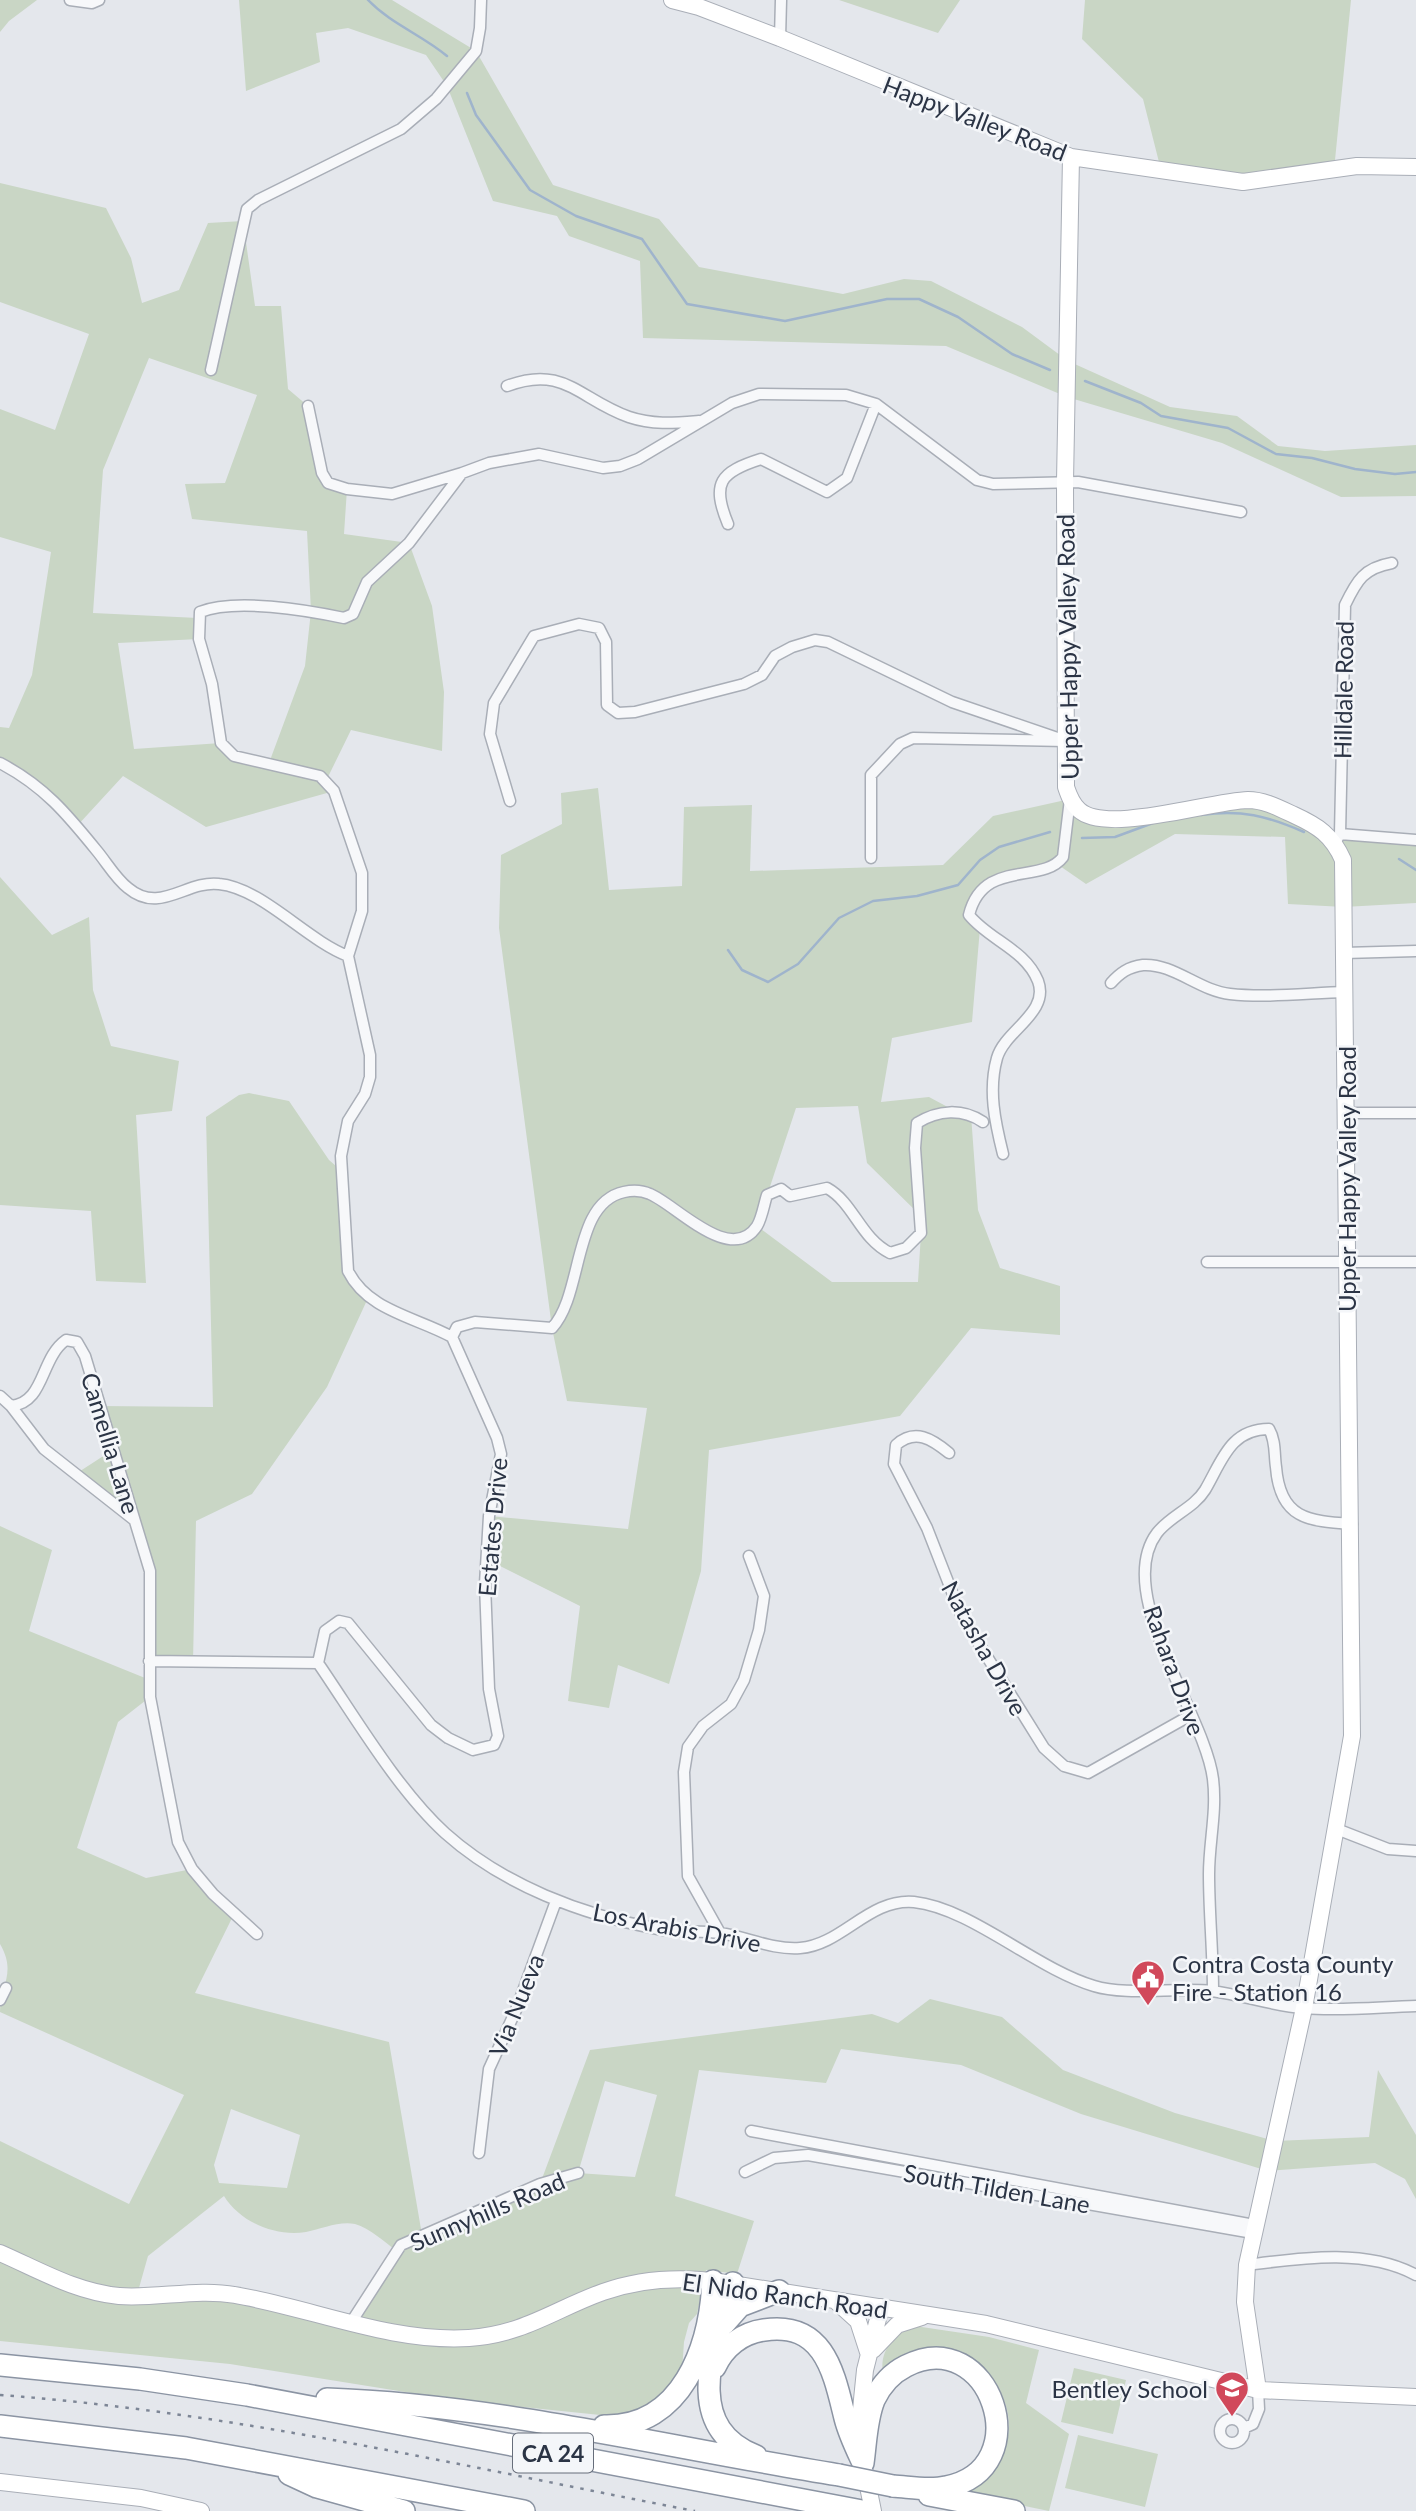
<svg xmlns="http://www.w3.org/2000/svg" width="1416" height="2511" font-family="Lato,sans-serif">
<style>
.green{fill:#c9d6c5;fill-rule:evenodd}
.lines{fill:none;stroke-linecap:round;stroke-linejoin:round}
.stream{stroke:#9fb4cc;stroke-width:2.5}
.street-casing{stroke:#a9aeb7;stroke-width:13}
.secondary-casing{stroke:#a9aeb7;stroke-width:18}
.highway-casing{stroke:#8b94a3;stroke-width:24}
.street{stroke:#f7f8fa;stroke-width:10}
.secondary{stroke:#fff;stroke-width:16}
.highway{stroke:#fff;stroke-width:21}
.rail{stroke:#7d8696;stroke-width:2.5;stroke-dasharray:3.5 7;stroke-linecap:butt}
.highway-bridge-casing{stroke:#8b94a3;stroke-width:24;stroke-linecap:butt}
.highway-bridge{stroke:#fff;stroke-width:21}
.labels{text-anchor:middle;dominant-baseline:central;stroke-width:5;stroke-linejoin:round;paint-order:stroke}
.shield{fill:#f4f6f9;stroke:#676e7b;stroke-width:2}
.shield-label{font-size:23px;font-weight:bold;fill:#2b3445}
.street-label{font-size:24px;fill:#2b3445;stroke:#f4f6f9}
.poi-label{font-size:24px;fill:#2b3445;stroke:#f4f6f9;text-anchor:start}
</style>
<rect width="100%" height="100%" fill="#e4e7ec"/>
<!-- green -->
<path class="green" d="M0 0H37L9 21 0 32Z
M239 0H392L476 51 553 185 659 219 699 267 843 294 904 279 931 281 1022 327 1068 361 1170 407 1237 416 1278 446 1325 451 1416 445V496L1341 497 1222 443 1067 397 946 346 643 338 640 261 569 236 557 216 493 201 447 86 426 55 348 28 316 33 320 62 246 91Z
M839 0H960L938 33Z
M1085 0H1351L1334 170 1267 181 1161 170 1143 99 1082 39Z
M0 183 106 208 131 258 142 303 179 290 208 223 243 221 255 306H281L288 389 308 406 322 473 347 489 344 534 409 543 432 606 444 692 442 751 351 730 326 781 334 791 206 827 123 776 77 826 0 763V727L9 728 32 675 51 552 0 537V409L55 430 89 334 0 302ZM149 358 257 395 225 483 185 484 192 519 307 531 311 611 305 666 269 763 234 756 221 743 134 749 118 643 199 639 198 618 93 613 103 470Z
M598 788 609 890 682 886 684 807 752 805 750 871 943 865 993 816 1070 799 1098 818 1249 800 1340 834 1416 840V903L1344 907 1288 904 1285 837 1175 834 1086 884 1057 864 988 885 971 908 980 928 972 1022 892 1038 881 1102 929 1097 957 1112 971 1115 978 1210 1000 1268 1060 1286V1335L971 1328 900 1416 709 1450 701 1571 669 1684 618 1665 609 1708 568 1701 580 1606 486 1559 489 1516 628 1529 647 1408 567 1401 552 1328 499 928 501 855 562 824 561 793ZM858 1106 867 1163 922 1217 918 1282H832L757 1226 796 1108Z
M0 877 52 935 89 917 93 990 111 1046 179 1061 172 1111 136 1115 146 1283 96 1281 91 1211 0 1205Z
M249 1093 289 1101 329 1160 343 1172 348 1271 368 1298 327 1387 252 1494 196 1521 193 1662 149 1661 150 1571 133 1519 71 1477 111 1451 99 1406 213 1407 206 1117 239 1095Z
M0 1526 52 1550 29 1631 150 1680V1697L118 1722 77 1848 146 1878 192 1869 234 1914 195 1993 389 2042 422 2235 540 2184 590 2050 872 2014 898 2023 930 1999 1002 2017 1063 2070 1175 2113 1275 2141 1369 2137 1378 2070 1416 2135V2199L1405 2179 1375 2163 1268 2171 1081 2114 961 2065 841 2049 826 2083 699 2070 675 2196 754 2221 737 2274 706 2270 697 2314 689 2323 684 2342 682 2371 658 2400 626 2414 610 2416 455 2400 230 2364 0 2341V2141L129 2204 184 2095 0 2012C0 1985 17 1973 0 1944ZM605 2081 657 2095 635 2177 578 2173ZM231 2109 300 2135 287 2188 219 2183 214 2165ZM224 2196C240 2222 275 2237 306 2232 322 2229 338 2221 355 2224 370 2228 384 2242 397 2251L352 2321 285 2304 137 2295 148 2256Z
M915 2326 989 2337 1039 2350 1026 2403 1069 2434 1049 2511 971 2495V2488C980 2478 994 2468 1001 2456 1025 2412 991 2359 946 2350L883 2374C879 2350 894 2334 915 2326Z
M1074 2368 1126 2380 1113 2434 1061 2422Z
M1078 2435 1158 2454 1145 2507 1065 2488Z"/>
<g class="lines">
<!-- stream -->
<path class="stream" d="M368 0C391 24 422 35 447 56
M467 93 476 115 530 190 576 216 642 239 687 304 785 321 887 299H919L958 317 1012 354 1050 370
M1085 381 1141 403 1161 416 1228 428 1276 454 1312 458 1355 469 1395 474 1416 472
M1201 815C1241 809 1267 816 1304 832
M1082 838 1115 837 1153 823
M1399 859 1416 870
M728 950 742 970 768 982 798 964 839 918 873 901 917 896 958 885 980 860 999 847 1050 832"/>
<!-- street casing -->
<g class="street-casing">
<path id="street" d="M70 0 92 3 99 0
M780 38 781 0
M211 370 247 209 258 200 401 129 436 99 476 51 480 28 481 0
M507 386C564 364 580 400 629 417 653 425 674 423 699 421
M308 406 322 473 328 483 347 489 392 494 462 473
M728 524C711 483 720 472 761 459L827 492 847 478 876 404
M0 763C44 786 67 814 97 851 107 863 116 879 128 888 160 915 186 880 219 884 262 888 306 940 348 956
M510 801 490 734 494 703 534 636 579 624 599 628 606 642 607 705 618 713 635 712 744 684 762 675 775 656 792 647 815 640 828 642 952 702 1066 741 913 738 900 744 871 775V858
M1340 834 1416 840
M1335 843 1340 834 1345 605C1357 580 1364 568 1392 563
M1344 953 1416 951
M348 956 362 911V873L334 791 320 776 234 756 221 743 212 684 199 639 200 612C235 598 306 610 344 618L353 614 367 582 409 543 462 473 489 463 539 454 603 468 620 466 638 459 732 403 759 394 846 395 876 404 977 480 993 484 1078 482 1241 512
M1111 983C1120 973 1128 967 1143 965 1173 963 1200 991 1230 994 1267 998 1308 993 1345 992
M1346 1113H1416
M1003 1154C995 1122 988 1090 997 1058 1005 1030 1050 1013 1038 981 1025 949 989 940 969 915 983 858 1042 885 1063 857L1070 799
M1207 1262H1416
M452 1337 457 1327 475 1322 552 1328C584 1294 572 1203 624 1192 633 1190 641 1190 650 1194 675 1204 731 1266 757 1226 762 1218 764 1204 767 1195L781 1189 790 1196 827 1188C854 1203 860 1238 890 1253L906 1248 921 1233 915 1148 917 1123C938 1110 962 1108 983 1122
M0 1396 11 1406C45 1403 40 1358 66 1340L77 1342 85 1356 150 1571V1697L178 1842 192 1869 213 1894 257 1934
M11 1406 44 1449 133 1519
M949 1453C932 1439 915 1428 896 1445L894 1464 927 1528 961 1615 1044 1748 1064 1766 1088 1773 1191 1715
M149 1661 318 1663C355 1717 397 1789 445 1833 503 1885 582 1915 658 1929 679 1933 700 1930 720 1933 747 1937 772 1950 800 1948 842 1945 869 1898 914 1902 971 1908 1036 1969 1094 1986 1126 1996 1177 1987 1212 1991 1243 1995 1273 2006 1304 2008 1341 2011 1379 2007 1416 2006
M318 1663 325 1631 339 1621 348 1623 431 1725 448 1738 473 1750 494 1745 498 1736 489 1689 485 1584 489 1516 501 1454 497 1438 452 1337C416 1317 368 1311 348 1271L341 1156 348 1121 365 1094 370 1077V1055L348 956
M1334 1828 1388 1849 1416 1851
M720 1933 688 1876 684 1772 688 1747 703 1726 731 1704 744 1680 759 1630 764 1596 749 1556
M1213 1991C1213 1952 1209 1913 1209 1874 1209 1842 1217 1812 1213 1779 1205 1714 1112 1593 1157 1533 1170 1516 1194 1508 1205 1490 1222 1461 1230 1429 1269 1429 1276 1441 1274 1454 1276 1467 1280 1519 1308 1521 1352 1524
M0 2000 6 1988
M751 2131 1254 2225
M479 2153 489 2069 516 2010 556 1901
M745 2172 774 2158 808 2155 1253 2233
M1247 2265C1301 2258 1366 2248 1416 2275
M352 2321 401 2245 540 2184 578 2173
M1220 2431a12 12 0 1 1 24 0a12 12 0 1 1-24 0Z
M1244 2428 1253 2424 1259 2409 1258 2390"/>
</g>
<!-- secondary casing -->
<g class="secondary-casing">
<path id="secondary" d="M672 0 699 7 780 38 1071 157 1243 182 1357 166 1416 167
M1071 157 1065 482 1066 787C1069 796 1072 804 1079 810 1106 835 1210 801 1248 800 1264 800 1279 808 1294 815 1318 826 1332 835 1343 860L1352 1736 1304 2008 1247 2265 1245 2302 1258 2390
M0 2253C39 2270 76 2292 119 2296 157 2299 197 2288 235 2295 312 2308 391 2343 469 2338 525 2334 555 2309 603 2292 639 2279 676 2277 713 2281L986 2324 1258 2390 1416 2397
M837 2302 858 2321 868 2352
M873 2350 897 2325 922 2317
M859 2429 865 2370 881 2307
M865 2472 873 2511
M0 2482 141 2498 201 2511"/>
</g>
<!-- highway casing -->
<g class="highway-casing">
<path id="highway" d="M733 2283C717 2340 678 2426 756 2456
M724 2324 740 2306 779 2291
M0 2365 140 2379 247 2395 862 2511
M715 2367C724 2347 742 2333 764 2330 825 2321 834 2374 845 2418 849 2434 856 2448 863 2463
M327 2399C499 2405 669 2448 839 2475
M0 2426 186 2448 524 2511
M604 2426C682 2428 710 2347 713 2281
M863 2463C866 2442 866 2420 874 2400 881 2385 892 2373 906 2366 990 2323 1040 2469 946 2487 929 2491 910 2487 893 2486
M289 2474 317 2487 404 2511
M929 2495 1014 2511"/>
</g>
<!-- street -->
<use href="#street" class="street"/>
<!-- secondary -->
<use href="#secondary" class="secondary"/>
<!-- highway -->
<use href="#highway" class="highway"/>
<!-- rail -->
<path class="rail" d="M0 2395C234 2412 465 2467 695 2511"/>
<!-- highway-bridge casing -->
<g class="highway-bridge-casing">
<path id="highway-bridge" d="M839 2475 893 2486"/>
</g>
<!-- highway-bridge -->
<use href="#highway-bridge" class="highway-bridge"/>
</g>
<!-- icons -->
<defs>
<g id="civic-pin" transform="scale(1.75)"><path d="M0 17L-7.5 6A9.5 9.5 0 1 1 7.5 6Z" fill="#d1495b" stroke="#f4f6f9"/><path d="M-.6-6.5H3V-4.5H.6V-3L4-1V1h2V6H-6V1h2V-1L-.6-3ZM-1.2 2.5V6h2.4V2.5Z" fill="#fff"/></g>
<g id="school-pin" transform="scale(1.75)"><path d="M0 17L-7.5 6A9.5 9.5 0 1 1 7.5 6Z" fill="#d1495b" stroke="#f4f6f9"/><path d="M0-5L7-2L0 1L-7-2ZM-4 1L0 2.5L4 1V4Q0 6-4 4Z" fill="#fff"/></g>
</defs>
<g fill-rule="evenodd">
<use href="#civic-pin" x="1148" y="1977"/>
<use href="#school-pin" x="1232" y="2388"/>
</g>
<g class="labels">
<!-- shield labels -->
<rect class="shield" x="513" y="2433.5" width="80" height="39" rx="5"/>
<g class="shield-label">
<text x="553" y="2453">CA 24</text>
</g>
<!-- street labels -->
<g class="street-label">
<text transform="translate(975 118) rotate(21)">Happy Valley Road</text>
<text transform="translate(1067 647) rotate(-91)">Upper Happy Valley Road</text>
<text transform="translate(1343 690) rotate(-89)">Hilldale Road</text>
<text transform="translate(1346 1179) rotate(-90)">Upper Happy Valley Road</text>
<text transform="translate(111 1443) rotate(73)">Camellia Lane</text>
<text transform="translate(492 1527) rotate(-85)">Estates Drive</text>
<text transform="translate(985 1648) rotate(61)">Natasha Drive</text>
<text transform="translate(1175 1670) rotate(70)">Rahara Drive</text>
<text transform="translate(677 1927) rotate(11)">Los Arabis Drive</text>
<text transform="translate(516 2005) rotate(-68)">Via Nueva</text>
<text transform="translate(997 2188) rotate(10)">South Tilden Lane</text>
<text transform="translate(487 2211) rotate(-23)">Sunnyhills Road</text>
<text transform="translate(785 2295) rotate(8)">El Nido Ranch Road</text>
</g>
<!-- poi labels -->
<g class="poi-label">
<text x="1172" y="1963">Contra Costa County<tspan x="1172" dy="28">Fire - Station 16</tspan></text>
<text x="1208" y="2388" text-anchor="end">Bentley School</text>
</g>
</g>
</svg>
